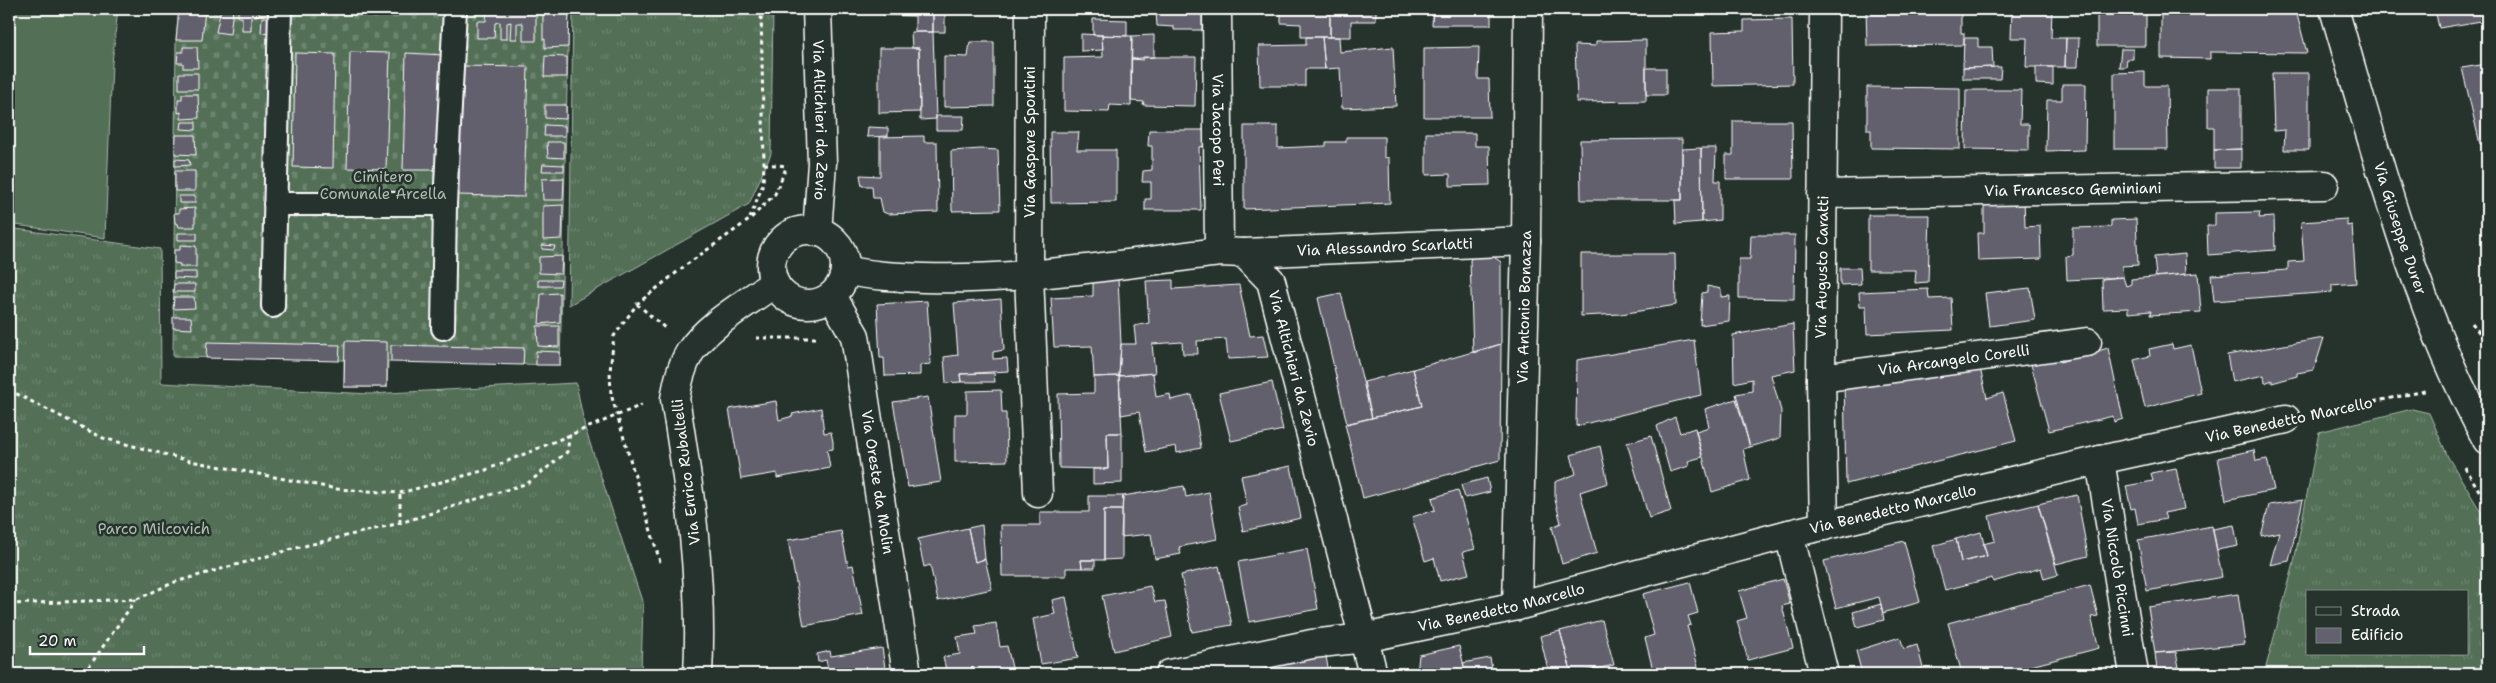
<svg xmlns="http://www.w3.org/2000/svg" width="2496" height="683" font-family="'Shantell Sans',sans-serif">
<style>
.grass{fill:url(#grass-tufts);stroke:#a8b7ab;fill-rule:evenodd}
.cemetery{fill:url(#cemetery-stones);stroke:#a8b7ab}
.pitch{fill:#526f57;stroke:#a8b7ab}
.building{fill:#62616d;stroke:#fff}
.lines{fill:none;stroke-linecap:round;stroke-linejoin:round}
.pedestrian-casing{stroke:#fff;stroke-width:26}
.minor-casing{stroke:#fff;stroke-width:31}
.tertiary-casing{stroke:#fff;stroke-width:31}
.path{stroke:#fff;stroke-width:3;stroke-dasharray:4 4;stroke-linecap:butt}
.pedestrian{stroke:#26332d;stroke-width:22}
.minor{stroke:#26332d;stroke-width:28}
.tertiary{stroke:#26332d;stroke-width:28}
.labels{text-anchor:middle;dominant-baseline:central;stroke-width:5;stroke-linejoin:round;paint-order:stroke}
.street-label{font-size:15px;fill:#fff;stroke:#26332d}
.park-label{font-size:15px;fill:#b1beb3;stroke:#26332d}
</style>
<defs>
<pattern id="grass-tufts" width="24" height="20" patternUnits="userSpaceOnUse" patternTransform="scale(1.25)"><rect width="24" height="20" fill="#526f57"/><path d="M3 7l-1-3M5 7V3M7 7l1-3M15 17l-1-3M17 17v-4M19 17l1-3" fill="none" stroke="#6c8570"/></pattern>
<pattern id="cemetery-stones" width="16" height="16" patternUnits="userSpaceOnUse" patternTransform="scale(1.25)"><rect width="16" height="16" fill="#526f57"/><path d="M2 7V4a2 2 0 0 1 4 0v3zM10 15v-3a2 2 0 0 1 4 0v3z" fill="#6c8570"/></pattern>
</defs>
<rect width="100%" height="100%" fill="#26332d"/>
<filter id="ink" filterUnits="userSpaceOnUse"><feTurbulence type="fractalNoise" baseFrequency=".02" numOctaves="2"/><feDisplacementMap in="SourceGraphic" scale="10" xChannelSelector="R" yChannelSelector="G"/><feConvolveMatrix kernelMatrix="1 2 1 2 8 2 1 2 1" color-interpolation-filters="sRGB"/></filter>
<g filter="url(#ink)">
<!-- grass -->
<path class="grass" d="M573 9H773L771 154 749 204 569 305Z
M9 228 160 249 161 383 370 394 576 383 585 428 643 604 641 674H9Z
M2412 409 2429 413 2448 457 2487 522V674H2264L2293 567 2319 432ZM2307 592H2467V654H2307Z"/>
<!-- cemetery -->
<path class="cemetery" d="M179 9H569L560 365 388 361 387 387H344V360L173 357 176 40Z"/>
<!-- pitch -->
<path class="pitch" d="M9 9H118L112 63 105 238 9 224Z"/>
<!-- building -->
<path class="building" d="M179 9H205L202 40H176Z
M221 9H233L230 34 216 32Z
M238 9H259V15L251 16V31H242V17H238Z
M487 9H536V41H523V23H517V39H510L511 22 507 23V39H500V22L495 23 494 38H477V21H486Z
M543 9H569L568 47 545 48V39L543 40Z
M882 9H933V32H915V16L883 15Z
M1050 9H1127V11L1050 12Z
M1151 9H1202V30H1174V27L1157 26 1156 12H1151Z
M1281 9H1330V37H1301V24L1281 23Z
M1357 9H1396H1376V21H1351V37H1330V10Z
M1433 9H1491V25H1432Z
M1866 9H1961V33H1964V45L1867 46Z
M2012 9H2052L2051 38H2066L2065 67H2026L2027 38H2011Z
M2097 9H2146V46H2097Z
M2217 9H2285V13L2296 11 2307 53 2210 52V59L2161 58V14H2217Z
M2435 9H2487V20L2439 28Z
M933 14H945V32H933Z
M262 17H269V32L261 33Z
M1093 19 1127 20V36L1093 35Z
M1792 19 1793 84 1713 86 1712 32 1744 31V20Z
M911 32H933L936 119 920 120 919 48H912Z
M1081 34 1102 35 1103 50 1081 51Z
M1102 35 1132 36 1131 106 1110 105 1109 112 1064 111V58L1103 57Z
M1154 35V57L1131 59 1132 36Z
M1306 37H1322L1325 69H1305V86H1260L1259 46 1306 45Z
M1322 37H1339L1340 52 1393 47 1396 106 1342 108 1340 68 1325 69Z
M1964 38H1978V47H1992L1993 67 1963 68Z
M2066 38H2079L2078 67H2065Z
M1646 40V101L1577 102 1575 45 1596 46V41Z
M970 42H994V106L944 107V56L968 57Z
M183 47H197L198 68H183V63H177L178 52H183Z
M1479 47 1478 79H1489L1490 117H1424V48Z
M879 48H919L920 112 879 113Z
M2121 49H2133V59H2127L2126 67H2119Z
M350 52 390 53 386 169 347 168Z
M295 53 335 54 333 168 293 167Z
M406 53 444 55 440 170H403Z
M545 56 567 57V77H544Z
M1143 57H1196L1195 106 1143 105 1144 102 1131 101V59L1143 60Z
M2487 64V143L2480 144 2462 68Z
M460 66 528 67 524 197 459 195Z
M2001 67 2000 79H1963V68Z
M2036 67H2053V85L2036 84Z
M1646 68H1666V95H1646Z
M2145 72V86H2167L2168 149H2114V73Z
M179 73H198V89H179Z
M2272 73H2309V150H2284L2285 130 2274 131Z
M2062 84H2086L2085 150 2046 151 2047 100H2062Z
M1867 87 1960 88V149L1871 148V130H1867Z
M2208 88H2241V149L2214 150V127H2208Z
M1966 90H2021L2020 124H2029V150L1965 149Z
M182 94H198L199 118 181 119V112L178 113V99H182Z
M545 105H566V119L545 118Z
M936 116H964L963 130H936Z
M1733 121H1792L1793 179H1726V155H1733Z
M182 122H196V130L181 129Z
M545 125 565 126V136H544Z
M1244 126H1278V148L1326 146V142H1346V137H1384V157L1389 158 1390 203 1244 209Z
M868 127 888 128V136L867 137Z
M1149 130H1206L1205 146 1199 147 1201 210H1145V199H1151V182H1142L1143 171 1152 170V146H1148Z
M1050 132H1079L1077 150H1116V202L1051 203Z
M1426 133H1475V146H1489L1490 185 1450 186V174L1426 175Z
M176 135H195L196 155 175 154Z
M924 136V142H937L938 212 888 214 883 212 880 198H873L872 186H862L860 175 880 176V137Z
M1682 139V200H1581L1580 140Z
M547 142H564V158L548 157Z
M1701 148H1716L1715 181H1720V220L1702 222Z
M1701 148 1702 222 1676 224 1675 200H1682V149Z
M981 149 998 150 1000 210 952 211 951 151Z
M2241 149V168H2214V150Z
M175 159 189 160 190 165 175 166Z
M543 164 564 165V171H542Z
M175 171H195V191H175Z
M564 178 563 200H543L542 179Z
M179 196H195V203H179Z
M2024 199 2025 227 2040 226 2041 259 1978 261 1977 233H1984V200Z
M563 205 562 239 543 240V206Z
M195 208V227H179L178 224 175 223 174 213H179V209Z
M2260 212 2259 218 2274 217 2275 250 2208 255 2207 226H2215V213Z
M1868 215H1930L1928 282 1915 283 1916 270H1868Z
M2136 219 2138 265 2122 266 2123 277 2067 280 2066 256 2073 255V228L2111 227V220Z
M2347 219V226L2352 225 2356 283 2332 285V292L2214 301 2211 275 2288 270V262L2304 261 2301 222Z
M178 233H197V240H178Z
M1751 235H1795L1794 299 1739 298V259H1750Z
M180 245 196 246V267H180V264L174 263V250H180Z
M542 245 555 246 554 250 542 249Z
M1481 248 1501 262V344L1473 353 1470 260Z
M1581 254H1675L1676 305 1621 314 1581 316Z
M2185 254 2186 274 2156 277 2154 257Z
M562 256 561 274 539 273V257Z
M1840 268H1860L1861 284 1840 285Z
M174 272H196V279L174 278Z
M2198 273 2201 312 2150 315 2151 311 2128 313V308L2103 309 2102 279 2123 277 2126 286 2131 284V279Z
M1118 278 1121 344 1119 376 1094 377 1092 346 1054 347 1051 298 1093 296V280Z
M538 280H561L560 286H538Z
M1173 280V289L1239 285 1250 336 1263 335 1268 357 1228 359 1226 339 1197 341 1198 354H1183L1182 342 1152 344 1155 373 1119 376 1121 344H1136L1134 326 1149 323 1146 281Z
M174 284H195V292H173Z
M1707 286 1721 289V297L1730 296 1729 321 1700 325 1702 293 1707 292Z
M2030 288 2035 320 1989 326 1985 293Z
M1928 289 1929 299 1951 298 1953 330 1867 334 1866 306H1860L1859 292Z
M560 293V322L539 324 541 294Z
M1341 293 1372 418 1347 424 1318 298Z
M174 297H194L195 308 173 309Z
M1001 299 1004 350 993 352V359L1007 358 1008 371 960 374 961 382 946 383 944 357 958 355 954 303Z
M927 301 931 364 920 365V375L885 376 884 358H880L877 304Z
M173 317H191L192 329 173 328Z
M1793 324 1795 370 1771 375 1781 411 1780 438 1750 447 1736 394 1752 391V379L1734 383 1733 335Z
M537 326H559V347L538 346Z
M2324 338 2314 370 2297 373V376L2272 383V380L2265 383 2264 375 2232 382 2227 355Z
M1694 340 1701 395 1576 426 1577 360Z
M345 341 387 342V387H344Z
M207 342 340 345 339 361 206 358Z
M1501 344 1500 460 1363 498 1345 424 1422 406 1413 369Z
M2172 344 2173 349 2191 345 2201 393 2145 408 2134 360 2150 356 2149 349Z
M391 345 524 348 523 365 391 362Z
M2108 348 2123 419 2114 422 2113 416 2049 431 2029 357 2057 352 2060 362Z
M536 351 560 352V365H536Z
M1979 364 1987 398 2003 393 2016 441 1846 484 1844 380Z
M1413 369 1422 406 1372 418 1364 382Z
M994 373 995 382H961L960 374Z
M1153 373 1156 397 1170 394 1171 400 1192 395 1201 448 1177 453 1176 446 1146 452 1139 412 1121 415 1119 376Z
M1119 376 1122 433H1107L1108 469 1059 468 1058 394 1094 393V377Z
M1272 382 1283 430 1231 441 1219 393Z
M1001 390 1002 413H1006L1007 461 955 462V414H967V391Z
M928 397 941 482 908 487 893 402Z
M1736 399 1750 447 1743 449 1750 480 1712 492 1696 431 1709 427 1705 409Z
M776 401 779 420 793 416 792 414 821 408 824 433 831 432 833 442V449L827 450 830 468 777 478V473L741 479 729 409Z
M1675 417 1680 433 1695 428 1702 457 1688 461 1689 466 1670 472 1657 426Z
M1107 433H1122V483L1093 484V469H1108Z
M1651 436 1671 511 1649 518 1627 443Z
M1600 446 1608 483 1580 492 1597 553 1562 564 1552 527 1561 523 1555 500V482L1576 474 1571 455Z
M2254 450 2256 461 2267 459 2274 490 2226 500 2218 458Z
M1291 466 1301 518 1243 531 1238 507 1247 505 1241 476Z
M2176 468 2184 509 2164 513 2166 519 2138 524 2135 508 2131 509 2126 486 2153 481 2151 473Z
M1487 478 1490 492 1465 498 1461 485Z
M1184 486 1186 497 1209 492 1217 539 1179 547 1181 554 1155 559 1151 534 1121 537 1123 496Z
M1458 490 1475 549 1463 552 1469 574 1440 581 1434 558 1425 561 1412 517 1435 510 1432 498Z
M2077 495 2088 556 2056 564 2038 504Z
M1089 496H1123L1122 510H1104V560H1081L1082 568H1066V576H1002L1001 525H1040V512H1089Z
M2303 500 2289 561 2270 565 2279 532 2261 536 2269 505Z
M2038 504 2058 575 2044 579 2041 568 1993 582 1992 578 1945 590 1933 546 1956 539 1961 562 1987 556 1983 544 1995 541 1989 516Z
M1104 510H1122V559L1104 560Z
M982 525 985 559 975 562 968 528Z
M2234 525 2238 546 2217 550 2213 529Z
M2212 526 2222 577 2147 591 2138 540Z
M968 528 975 562 985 559 992 589 938 601 930 565 924 567 918 539Z
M841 531 848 566 853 565 863 615 804 626 788 540Z
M1981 532 1987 556 1961 562 1956 539Z
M1904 541 1920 602 1883 613 1879 597 1836 608 1824 561Z
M1307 549 1318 609 1249 622 1238 562Z
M1081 560H1095V568H1082Z
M1219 566 1232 625 1192 632 1181 575Z
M1783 579 1790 604 1782 606 1793 648 1748 660 1737 621 1747 618 1739 591Z
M1690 582 1698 613 1688 616 1691 625 1687 626 1700 674H1654L1645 638 1654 635 1643 594Z
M2090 585 2098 616 2091 617 2099 648 2001 674H1962L1948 623Z
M1150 586 1155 602 1165 601 1172 637 1114 651 1102 596Z
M2238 594 2245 644 2155 653 2148 607Z
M1066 597 1078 658 1041 664 1033 619 1055 614 1052 600Z
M1881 604 1884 620 1857 627 1853 612Z
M1602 620 1614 665 1572 674 1560 631Z
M996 623 1000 647 1007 646 1013 672 999 674H947L943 657 960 654 957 637 977 634 975 626Z
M1560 631 1572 674H1549L1540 636Z
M1900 637 1904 649 1917 645 1923 668 1902 674H1862L1856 651Z
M1459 646 1466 674H1417L1419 655Z
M882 648 886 674H829L826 660 818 662 817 654 830 651 831 656Z
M2176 652 2179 667 2157 670 2155 653Z
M1326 656 1329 674H1233Z
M1490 658 1493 674H1466L1463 663Z
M1807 668 1809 674H1781Z
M2232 670 2233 674H2201L2214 673Z"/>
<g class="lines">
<!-- pedestrian casing -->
<g class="pedestrian-casing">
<path id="pedestrian" d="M275 204H445
M273 306 280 9
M443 328 445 204 455 9"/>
</g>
<!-- minor casing -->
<g class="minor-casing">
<g id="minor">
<path id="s1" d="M817 9 822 163 817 232"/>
<path d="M1030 9 1029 275 1038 493"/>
<path id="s2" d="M1217 9 1219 252"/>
<path d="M1824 9 1821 378 1824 526"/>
<path id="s3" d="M1822 194 2324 185"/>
<circle cx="808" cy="267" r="37"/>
<path id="s4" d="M1244 253 1526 241"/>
<path id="s5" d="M845 270C871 276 897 277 924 278 1023 281 1121 264 1219 252L1244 253 1271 281 1373 674"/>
<path id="s6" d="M832 296 855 336 907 674"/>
<path id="s7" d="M1821 378 2087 342"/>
<path id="s8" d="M2100 460 2134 674"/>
<path d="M1789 534 1824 674"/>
<path id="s9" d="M1517 606 1526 241 1528 9"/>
<path d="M698 674C703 582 690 490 675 399 678 382 681 367 690 352 707 325 749 302 774 283"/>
<path id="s10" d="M1170 674 1312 644 1364 638 1517 606 1789 534 2100 460 2286 419"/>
</g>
</g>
<!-- tertiary casing -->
<g class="tertiary-casing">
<g id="tertiary">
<path id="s11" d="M2334 9C2377 155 2414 306 2487 440"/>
</g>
</g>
<!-- path -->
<path class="path" d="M764 164 788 166
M750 218 763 184 764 164 761 9
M637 304 666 329
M2472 323 2487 343
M756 338H817
M9 390 103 438 190 461 337 489 400 493 486 470 642 405
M2319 413 2425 391
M2465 467 2487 504
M400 523V493
M660 562 611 394 610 371 614 336 637 304 686 265 749 220 775 194 786 168
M9 604 137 599 175 582 296 548 400 523 528 483 567 452 570 434
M84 674 136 599"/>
<!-- pedestrian -->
<use href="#pedestrian" class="pedestrian"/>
<!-- minor -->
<use href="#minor" class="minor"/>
<!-- tertiary -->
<use href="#tertiary" class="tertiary"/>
</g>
</g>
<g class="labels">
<!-- street labels -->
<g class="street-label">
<text stroke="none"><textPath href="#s1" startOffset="111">Via Altichieri da Zevio</textPath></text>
<text stroke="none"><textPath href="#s2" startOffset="121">Via Jacopo Peri</textPath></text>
<text transform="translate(1030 142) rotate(-90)">Via Gaspare Spontini</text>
<text stroke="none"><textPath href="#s3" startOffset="251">Via Francesco Geminiani</textPath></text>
<text stroke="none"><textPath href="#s11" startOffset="229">Via Giuseppe Durer</textPath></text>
<text stroke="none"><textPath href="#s4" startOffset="141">Via Alessandro Scarlatti</textPath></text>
<text transform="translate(1822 267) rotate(-89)">Via Augusto Caratti</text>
<text stroke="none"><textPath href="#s9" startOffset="299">Via Antonio Bonazza</textPath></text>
<text stroke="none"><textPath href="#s7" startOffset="134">Via Arcangelo Corelli</textPath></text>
<text stroke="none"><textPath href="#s5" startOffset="530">Via Altichieri da Zevio</textPath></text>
<text transform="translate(2289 420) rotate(-12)">Via Benedetto Marcello</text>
<text transform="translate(686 472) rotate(-97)">Via Enrico Rubaltelli</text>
<text stroke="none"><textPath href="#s6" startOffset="194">Via Oreste da Molin</textPath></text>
<text stroke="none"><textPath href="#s10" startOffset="742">Via Benedetto Marcello</textPath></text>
<text stroke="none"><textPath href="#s8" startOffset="109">Via Niccolò Piccinni</textPath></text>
<text stroke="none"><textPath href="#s10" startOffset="338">Via Benedetto Marcello</textPath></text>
</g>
<!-- park labels -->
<g class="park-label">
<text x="383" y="177">Cimitero<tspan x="383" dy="17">Comunale Arcella</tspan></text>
<text x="154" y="529">Parco Milcovich</text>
</g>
</g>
<!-- margin -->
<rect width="2496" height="683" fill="none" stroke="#26332d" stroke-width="30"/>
<rect x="15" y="15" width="2466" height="653" fill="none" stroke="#fff" stroke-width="2" filter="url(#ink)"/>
<!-- legend -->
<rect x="2306" y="590" width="162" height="65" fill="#26332d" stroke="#7d8581"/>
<rect x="2316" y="607" width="25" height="8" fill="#26332d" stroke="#7d8581"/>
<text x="2351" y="616" font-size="15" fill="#ffffff">Strada</text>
<rect x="2316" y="628" width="25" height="15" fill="#62616d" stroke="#7d8581"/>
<text x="2351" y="640" font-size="15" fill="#ffffff">Edificio</text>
<!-- scale -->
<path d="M30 646v8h114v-8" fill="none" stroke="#ffffff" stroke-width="2.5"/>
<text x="38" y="646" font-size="15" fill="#ffffff" stroke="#26332d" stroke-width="4" paint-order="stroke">20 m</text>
</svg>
